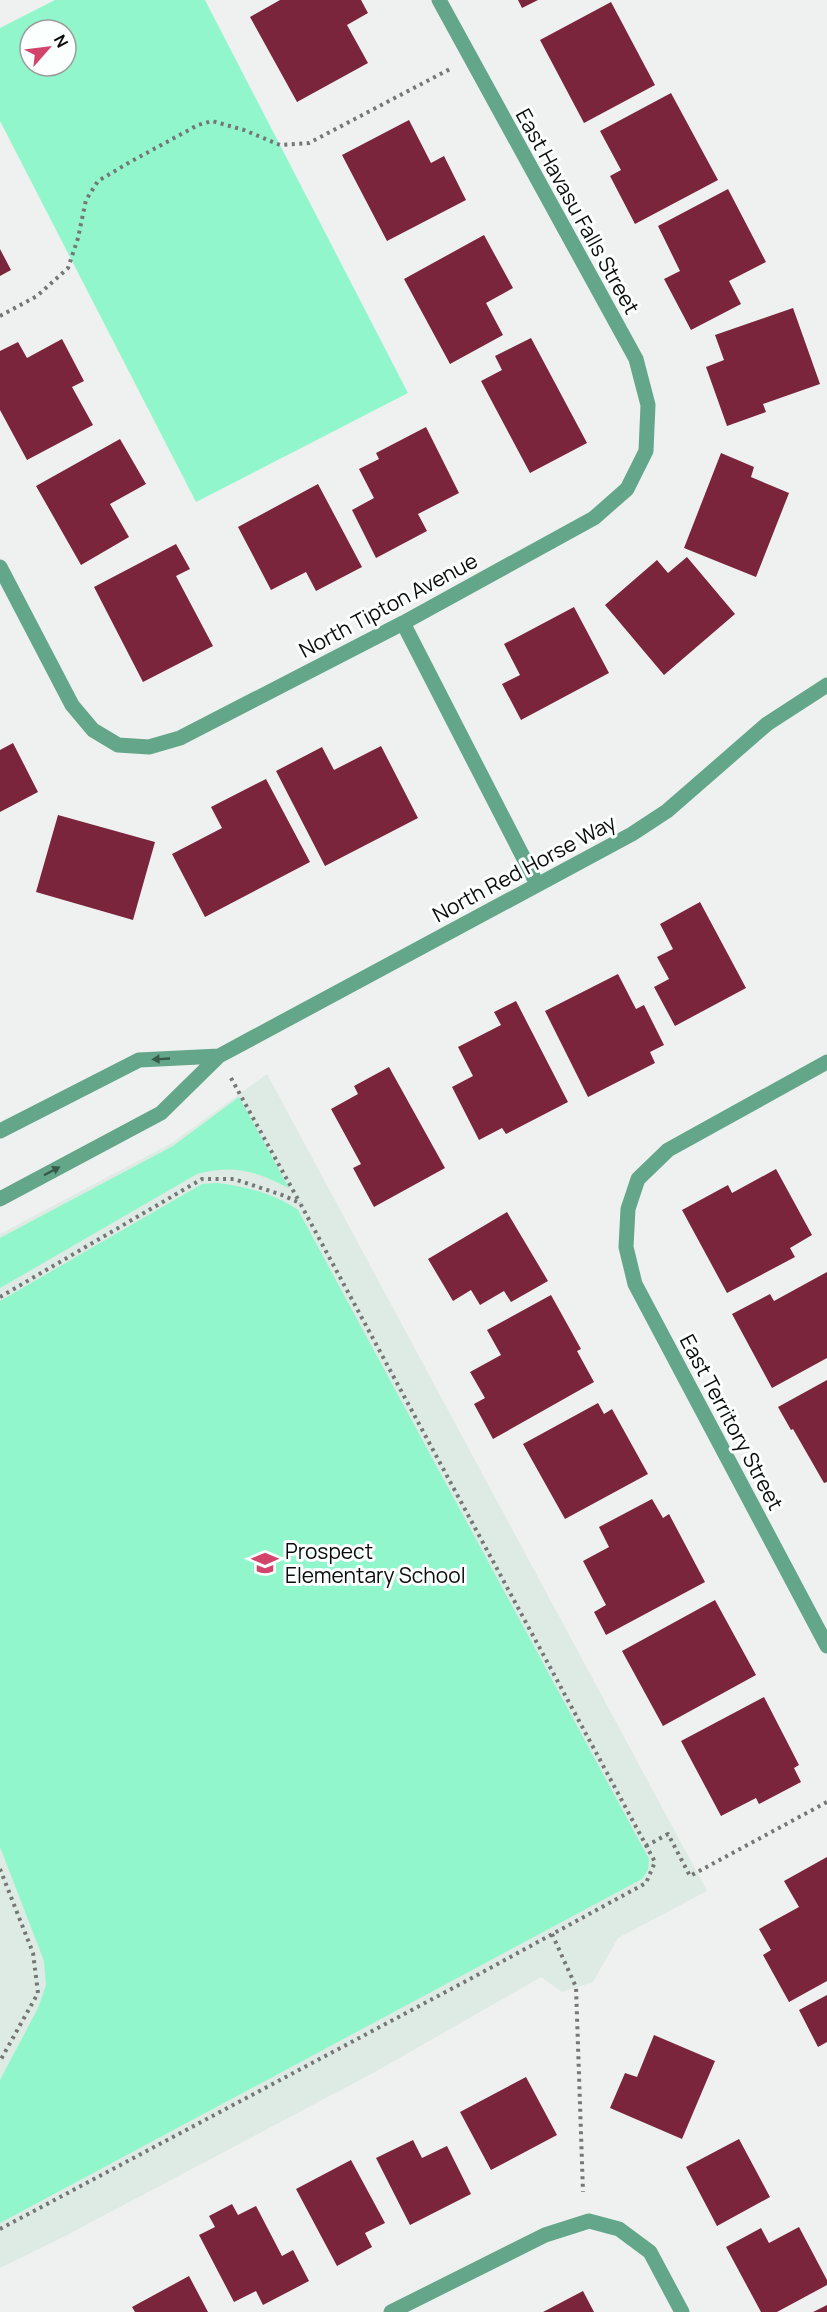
<svg xmlns="http://www.w3.org/2000/svg" width="827" height="2312" font-family="Manrope,sans-serif">
<style>
.built{fill:#deeae4}
.green{fill:#92f6cc;fill-rule:evenodd}
.building{fill:#7b253d}
.lines{fill:none;stroke-linecap:round;stroke-linejoin:round}
.path{stroke:#757776;stroke-width:4;stroke-dasharray:3 4.5;stroke-linecap:butt}
.minor{stroke:#63a68a;stroke-width:15}
.oneway{fill:#37594a}
.labels{text-anchor:middle;dominant-baseline:central;stroke-width:6;stroke-linejoin:round;paint-order:stroke}
.street-label{font-size:21px;fill:#0b0c0b;stroke:#fbfffd}
.poi-label{font-size:21px;fill:#0b0c0b;stroke:#fbfffd;text-anchor:start}
</style>
<rect width="100%" height="100%" fill="#eef1f0"/>
<!-- built -->
<path class="built" d="M267 1074 707 1891 618 1938 593 1982 562 1992 541 1977 373 2073 65 2236 0 2268V1234L172 1143Z"/>
<!-- green -->
<path class="green" d="M55 0H205L408 393 196 502 0 121V28ZM30 30H66V66H30Z
M239 1097 289 1188C255 1171 235 1164 197 1174L0 1288V1238L173 1146Z
M217 1183C245 1186 275 1194 298 1210L649 1859 648 1870 642 1879 0 2223V2080L38 2008 46 1985 44 1961 0 1847V1301L202 1184Z"/>
<!-- building -->
<path class="building" d="M280 0H361L368 13 347 25 368 63 297 102 250 17Z
M518 0H538L522 8Z
M611 2 655 85 584 123 540 40Z
M671 93 718 180 635 224 610 176 621 170 600 131Z
M409 120 431 163 444 156 466 200 387 241 342 155Z
M728 189 766 262 729 281 741 304 691 330 664 279 680 271 658 226Z
M484 235 513 288 486 303 503 335 450 364 404 279Z
M0 249 11 270 0 276Z
M793 308 820 384 763 404 766 412 727 426 706 367 724 360 715 335Z
M531 338 587 443 530 473 481 381 502 370 495 356Z
M62 339 84 381 72 387 93 425 27 460 0 410V351L18 342 27 358Z
M426 427 459 493 418 514 427 531 376 558 352 510 374 498 359 469 379 459 376 453Z
M120 439 146 484 110 504 129 537 81 565 36 486Z
M721 453 754 467 751 477 789 493 756 577 684 548Z
M318 484 362 567 316 591 306 572 271 590 238 527Z
M176 544 190 569 176 576 213 646 143 682 94 587Z
M687 557 735 614 664 675 605 605 657 560 668 573Z
M574 607 609 673 521 720 502 684 520 675 504 644Z
M13 743 38 792 0 812V750Z
M381 746 418 818 325 866 276 771 322 747 334 770Z
M266 779 310 862 205 917 172 854 222 828 211 807Z
M58 815 155 842 133 920 36 892Z
M700 902 746 988 675 1026 654 987 669 979 657 957 673 949 660 924Z
M618 974 636 1009 644 1005 664 1045 650 1052 655 1063 588 1097 545 1011Z
M516 1001 568 1102 506 1134 502 1128 479 1140 452 1087 473 1076 458 1047 501 1025 494 1012Z
M389 1067 445 1168 374 1207 353 1168 361 1164 331 1109 358 1094 354 1086Z
M776 1169 812 1235 790 1248 795 1257 727 1293 682 1210 728 1185 732 1193Z
M507 1212 548 1281 511 1302 504 1291 480 1305 471 1290 453 1301 428 1259Z
M827 1272V1358L772 1388 732 1314 770 1294 774 1301Z
M551 1295 581 1349 577 1351 594 1382 493 1439 474 1404 485 1398 470 1372 501 1355 487 1330Z
M827 1380V1482L824 1483 793 1429 791 1430 778 1407Z
M598 1403 604 1414 612 1409 648 1474 565 1519 523 1444Z
M652 1499 663 1518 669 1514 705 1582 606 1635 594 1612 606 1605 583 1561 609 1547 599 1527Z
M715 1600 756 1675 663 1726 622 1651Z
M764 1697 799 1765 794 1768 801 1782 759 1804 756 1798 721 1816 681 1741Z
M827 1857V1981L789 2002 763 1955 771 1950 759 1929 799 1907 784 1881Z
M827 1995V2042L818 2047 799 2010Z
M654 2035 715 2061 682 2139 610 2108 625 2073 637 2077Z
M526 2077 557 2135 491 2170 460 2112Z
M739 2139 770 2197 717 2226 686 2167Z
M413 2140 422 2158 447 2146 471 2194 410 2225 376 2158Z
M351 2160 385 2223 365 2233 372 2247 337 2266 296 2189Z
M232 2204 238 2215 256 2206 282 2256 293 2250 309 2281 263 2305 256 2291 234 2302 199 2235 215 2227 209 2216Z
M799 2227 827 2280V2285L777 2312H761L726 2247 761 2228 769 2243Z
M189 2276 208 2312H135L132 2307Z
M583 2291 594 2312H543Z
M827 2305V2312H813Z"/>
<g class="lines">
<!-- path -->
<path class="path" d="M0 316 37 296 68 268 78 238 86 200 98 181 130 162 198 125 212 121 244 130 280 145 309 143 450 69
M231 1078 300 1203
M0 1297 202 1179H234L282 1195 300 1203 655 1862 646 1883 470 1979 0 2229
M646 1846 668 1834 690 1876 827 1802
M0 1869 33 1953 38 1993 0 2061
M552 1934 576 1987 583 2192"/>
<!-- minor -->
<path class="minor" d="M0 567 72 705 93 730 118 745 149 747 180 738 403 623 594 518 627 489 646 451 648 405 636 359 439 0
M403 623 537 884
M827 1062 668 1150 638 1179 628 1209 626 1247 635 1284 827 1646
M0 1131 139 1060 219 1056
M0 1199 161 1113 219 1056 632 834 667 811 767 724 827 685
M391 2312 545 2235 589 2221 619 2229 650 2252 682 2312"/>
</g>
<!-- one-way arrows -->
<defs><path id="oneway-solid" d="M-6-.8H1V-3.2L6.5 0L1 3.2V.8H-6Z" transform="scale(1.5)"/></defs>
<g class="oneway">
<use href="#oneway-solid" transform="translate(161 1059) rotate(177)"/>
<use href="#oneway-solid" transform="translate(52 1171) rotate(-28)"/>
</g>
<!-- icons -->
<defs>
<g id="school-bare" transform="scale(2.07)"><path d="M0-5L7-2L0 1L-7-2ZM-4 1L0 2.5L4 1V4Q0 6-4 4Z" fill="#d3446c" stroke="#fbfffd" stroke-width="2.5" paint-order="stroke"/></g>
</defs>
<g fill-rule="evenodd">
<use href="#school-bare" x="265" y="1563"/>
</g>
<g class="labels">
<!-- street labels -->
<g class="street-label">
<text transform="translate(578 211) rotate(61)">East Havasu Falls Street</text>
<text transform="translate(388 605) rotate(-28)">North Tipton Avenue</text>
<text transform="translate(524 868) rotate(-28)">North Red Horse Way</text>
<text transform="translate(732 1422) rotate(62)">East Territory Street</text>
</g>
<!-- poi labels -->
<g class="poi-label">
<text x="285" y="1551">Prospect<tspan x="285" dy="24">Elementary School</tspan></text>
</g>
</g>
<!-- north arrow -->
<g transform="translate(48 48) rotate(62)"><circle r="28" fill="#fbfffd" stroke="#9b9e9c" stroke-width="1.5"/>
<path d="M0-4.5L10 22L0 15L-10 22Z" fill="#d3446c"/>
<text y="-9" font-size="16" font-weight="bold" text-anchor="middle" fill="#0b0c0b">N</text>
</g>
</svg>
